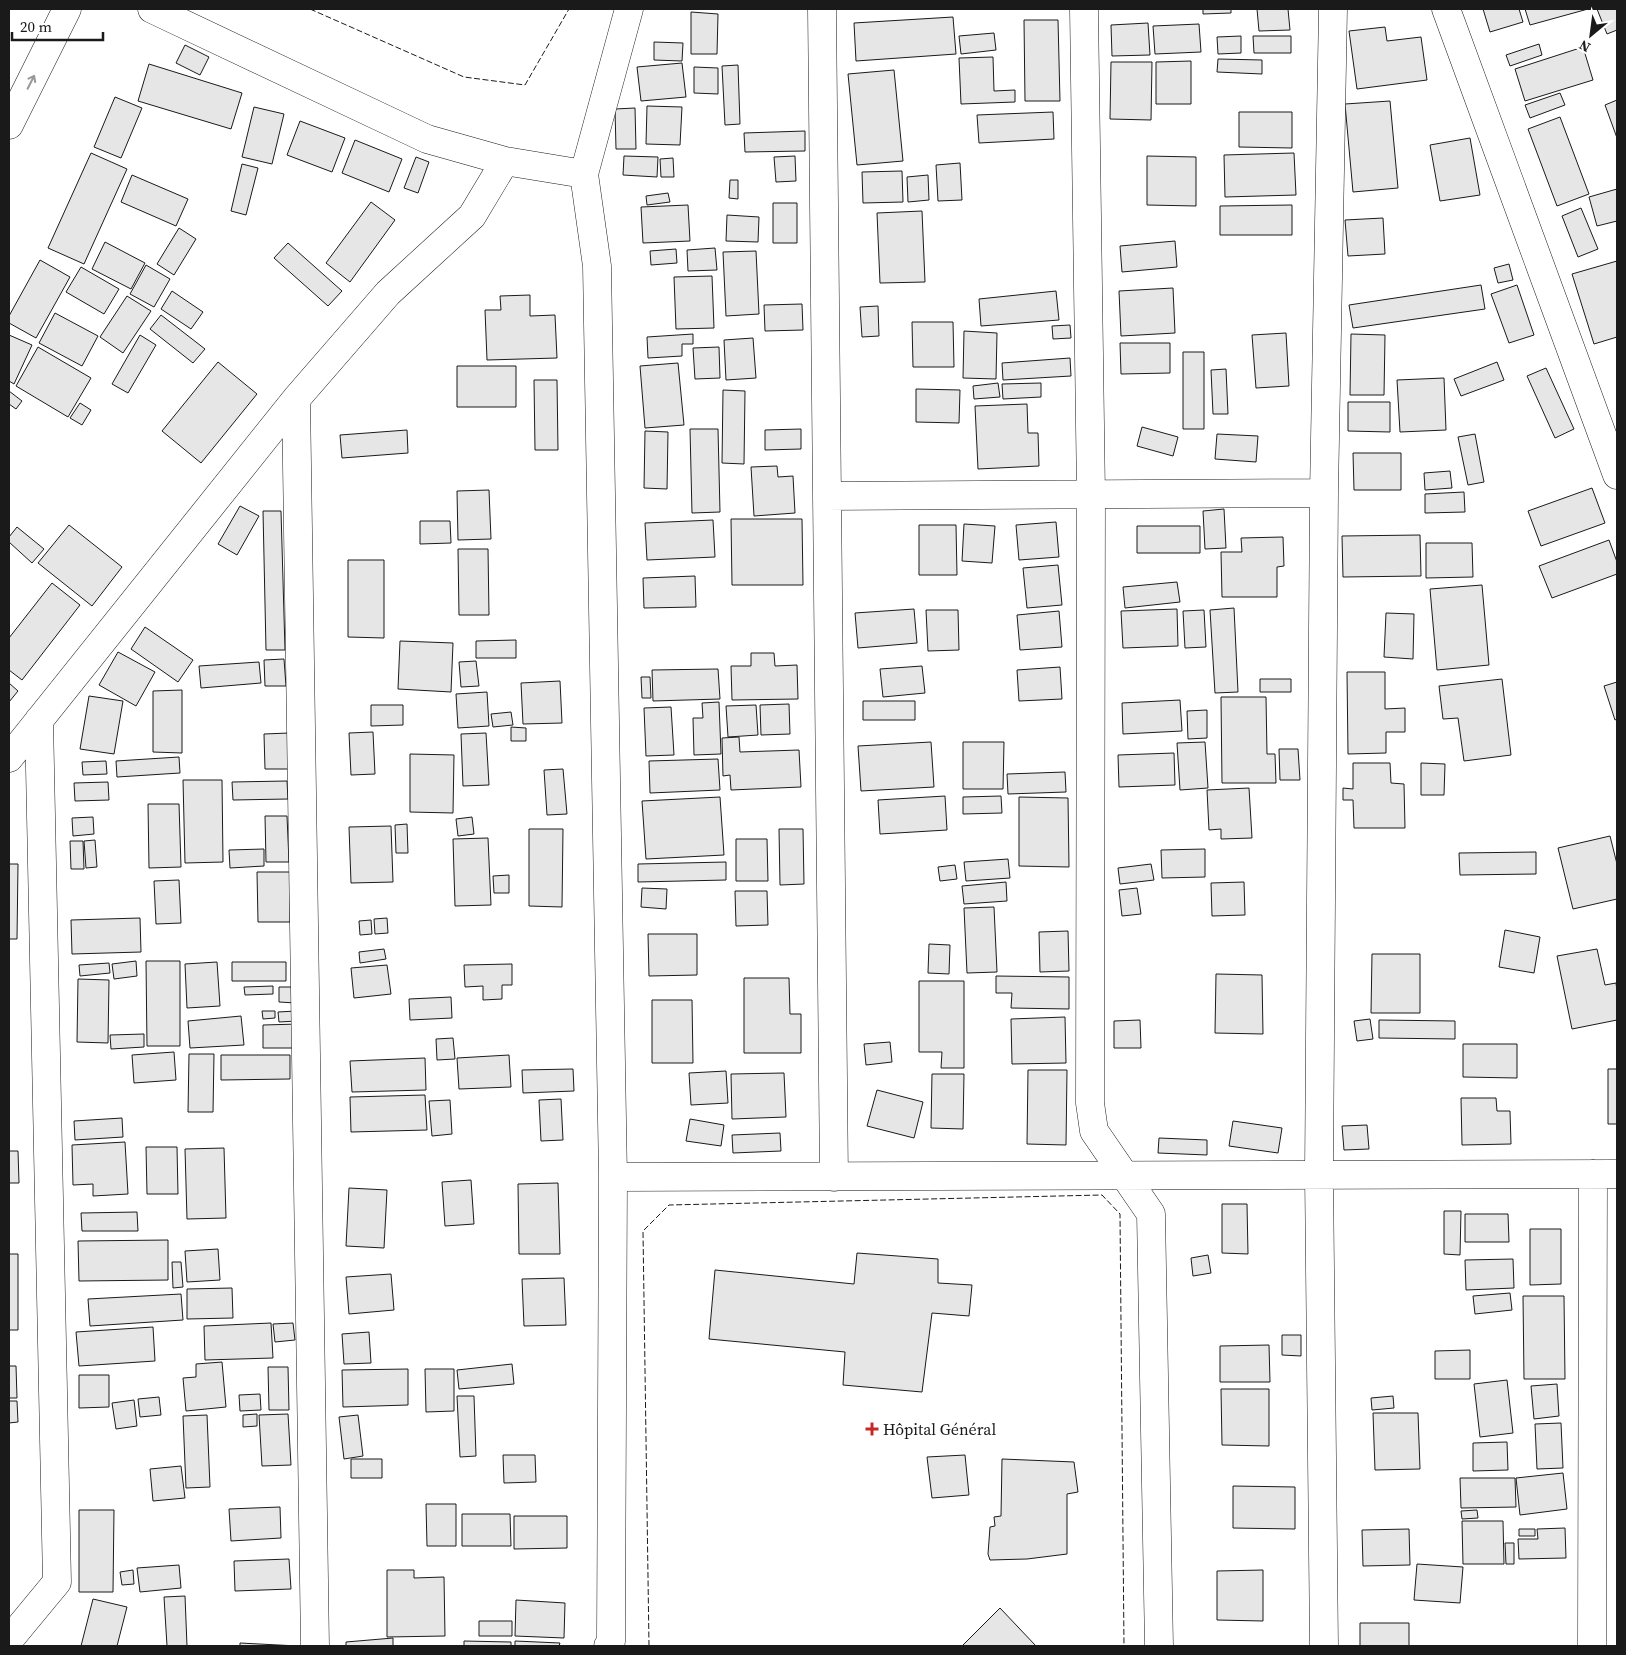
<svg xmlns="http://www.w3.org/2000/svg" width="1626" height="1655" font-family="'Source Serif 4',serif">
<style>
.building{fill:#e6e6e6;stroke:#1a1a1a}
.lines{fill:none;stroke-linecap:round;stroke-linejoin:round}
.minor-casing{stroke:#1a1a1a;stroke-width:29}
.highway-casing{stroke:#1a1a1a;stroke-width:29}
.minor{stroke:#fff;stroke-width:28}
.highway{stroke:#fff;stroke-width:28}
.fence{stroke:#1a1a1a;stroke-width:1;stroke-dasharray:6 2.5;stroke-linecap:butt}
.oneway{stroke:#989898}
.poi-dot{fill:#c62828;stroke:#fff;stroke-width:2}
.labels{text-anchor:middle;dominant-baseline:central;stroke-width:4;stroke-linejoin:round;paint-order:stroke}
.poi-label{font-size:16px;fill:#1a1a1a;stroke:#fff;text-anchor:start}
</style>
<rect width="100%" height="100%" fill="#fff"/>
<!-- building -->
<path class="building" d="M1203 9H1231V13L1203 14Z
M1257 9H1288L1290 30 1259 31Z
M1483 9H1519L1523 22 1490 32Z
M1525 9H1588L1530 25Z
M1597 9H1617V30L1607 34Z
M691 12 718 14 717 54H691Z
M953 17 956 54 856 61 854 23Z
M1024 20H1058L1060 101H1025Z
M1148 23 1150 55 1112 56 1111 25Z
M1199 24 1201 52 1155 54 1153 26Z
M1385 27 1387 41 1421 37 1427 80 1357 89 1349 31Z
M994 33 996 50 961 54 959 36Z
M1241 36V53L1218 54 1217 37Z
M1253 36H1291V53H1254Z
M654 42 683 43 682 61 654 60Z
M1539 44 1542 55 1510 66 1506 55Z
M185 45 209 57 200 75 176 63Z
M1583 47 1593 80 1525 101 1515 69Z
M993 57 994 91 1015 90V102L961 104 959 58Z
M1218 59 1262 60V74L1217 72Z
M1191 61V104H1156V62Z
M1111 62H1152L1151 120 1110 119Z
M682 63 686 97 641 101 637 67Z
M149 64 242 93 231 129 138 101Z
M738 65 740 124 725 125 722 66Z
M694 67 718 68V94L694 93Z
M894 70 903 161 857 165 848 74Z
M1560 93 1565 105 1530 118 1525 105Z
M115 97 142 108 121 158 94 147Z
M1617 100V138L1605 105Z
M1390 101 1398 188 1353 192 1345 104Z
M647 106 682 107 680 145 646 144Z
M254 107 284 114 272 164 242 157Z
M635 108 636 149H616L615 109Z
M1053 112 1054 139 979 143 977 115Z
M1239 112H1292V148L1239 147Z
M1560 117 1589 194 1557 206 1528 129Z
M300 121 345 138 332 172 287 155Z
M805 131V151L745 152 744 133Z
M1470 138 1480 195 1440 201 1430 145Z
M355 140 402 159 389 192 342 173Z
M91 153 127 169 84 264 48 248Z
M1294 153 1296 195 1225 197 1224 155Z
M624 156 658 157 657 177 623 175Z
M795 156 796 181 776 182 774 157Z
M1147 156 1196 157V206L1147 205Z
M416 157 429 162 418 193 404 188Z
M673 158 674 177H661L660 159Z
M960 163 962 200 938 201 936 165Z
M242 164 258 168 246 215 231 211Z
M902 171 903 202 863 203 862 172Z
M132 175 188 199 176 226 121 202Z
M928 175 929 200 908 202 907 177Z
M730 180H738V199L729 198Z
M1617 189V221L1597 226 1589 197Z
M668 193 670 202 647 205 646 196Z
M371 202 395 220 350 282 326 263Z
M773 203H797V243H773Z
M688 205 690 241 643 243 641 207Z
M1292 205V235H1220V206Z
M1581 208 1598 249 1578 257 1562 216Z
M922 211 925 282 880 283 877 213Z
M727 215 759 217 758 242 726 241Z
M1383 218 1385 254 1348 256 1345 220Z
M179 228 196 239 174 275 157 264Z
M1175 241 1177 267 1122 272 1120 246Z
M105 242 145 263 131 289 92 269Z
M288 243 342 291 328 306 274 258Z
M715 248 717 270 688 271 687 250Z
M676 249 677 263 651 265 650 251Z
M756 251 759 314 726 316 723 252Z
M40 260 70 277 36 338 9 323V316Z
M1617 261V337L1594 344 1572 274Z
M1509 264 1513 280 1498 283 1494 268Z
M146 265 170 279 154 307 130 294Z
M81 267 119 289 104 314 66 292Z
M712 276 714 328 676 329 674 277Z
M1481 285 1485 309 1353 328 1349 305Z
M1517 285 1534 335 1509 343 1491 294Z
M1173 288 1175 333 1121 336 1119 291Z
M172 291 203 312 191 329 161 309Z
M1056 291 1059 320 981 326 979 299Z
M530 295V316L555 315 557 358 487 360 485 310H501L500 296Z
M127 296 151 311 123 353 100 337Z
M802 304 803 330 765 331 764 305Z
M878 306 879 336 862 337 860 307Z
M55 313 98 336 82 366 39 343Z
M161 315 205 349 193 363 150 329Z
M912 322H953L954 367H913Z
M1070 325 1071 338 1053 339 1052 326Z
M964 331 997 333 996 379 963 378Z
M1286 333 1289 386 1256 388 1252 335Z
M693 334V344H682V356L648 358 647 337Z
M1351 334 1385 335 1384 395H1350Z
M9 335 32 345 14 384 9 381Z
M140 335 156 345 128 393 112 384Z
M753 338 756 378 726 380 724 340Z
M1120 343H1170V373L1121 374Z
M38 347 91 378 68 417 16 386Z
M719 347 720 378 695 379 693 348Z
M1183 352H1204V429H1183Z
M1070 358 1071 376 1003 380 1002 363Z
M218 362 257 394 201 463 162 431Z
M1497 362 1504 380 1461 396 1454 379Z
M678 363 684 425 645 428 640 366Z
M457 366H516V407H457Z
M1546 368 1574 429 1555 438 1527 376Z
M1226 369 1228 414H1213L1211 370Z
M1444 378 1446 430 1400 432 1397 380Z
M534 380H557L558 450H535Z
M998 383 1000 397 974 399 973 386Z
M1041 383V397L1003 399 1002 384Z
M916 389 960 390 959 423 916 422Z
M723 390 745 391 744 464 722 463Z
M9 391 22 401 16 409 9 404Z
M1348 402H1390V432L1348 431Z
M80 403 91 410 82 425 70 418Z
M1027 404 1028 433H1038L1039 466 978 469 975 406Z
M1142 427 1178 437 1173 456 1137 446Z
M690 429H718L720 512 692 513Z
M801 429V449L765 450V430Z
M407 430 408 453 342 458 340 435Z
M645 431 668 432 667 489 644 488Z
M1217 434 1258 436 1256 462 1215 459Z
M1475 434 1484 482 1468 485 1458 437Z
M1353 453H1401V490H1354Z
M777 466 778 477 793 476 795 513 754 516 751 467Z
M1450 471 1452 488 1425 490 1424 473Z
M1592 488 1605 523 1541 546 1528 511Z
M489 490 491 539 458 540 457 491Z
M1464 492 1465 512 1425 513V494Z
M240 506 259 516 237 555 218 544Z
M1224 509 1226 548 1205 549 1203 511Z
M263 511H281L285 650H266Z
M731 519H802L803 585H732Z
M713 520 715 557 647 560 645 523Z
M420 521H450L451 543 420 544Z
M1056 522 1059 557 1019 560 1016 525Z
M964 524 995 526 992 563 962 561Z
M69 525 122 567 92 606 38 563Z
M919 525H956L957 575H919Z
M1137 526H1200V553H1137Z
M17 527 44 549 32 563 9 542V537Z
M1420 535 1421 576 1343 577 1342 536Z
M1283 537 1284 566 1277 567V597H1222L1221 552H1242L1241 538Z
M1609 540 1617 562V574L1552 598 1539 566Z
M1426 543H1472L1473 577 1426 578Z
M458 549H488L489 615H459Z
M348 560H384V638L348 637Z
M1058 565 1062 605 1027 608 1023 568Z
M695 576 696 607 644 608 643 578Z
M1177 582 1180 602 1125 608 1123 587Z
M52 583 80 605 22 680 9 670V638Z
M1482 585 1489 665 1437 670 1430 589Z
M1234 608 1238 692 1215 693 1210 610Z
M914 609 917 643 858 648 855 613Z
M1177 609 1178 646 1123 648 1121 611Z
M926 610H958L959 650 928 651Z
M1204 610 1206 647 1185 648 1183 611Z
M1059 611 1062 647 1020 650 1017 615Z
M1386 613 1414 614 1413 659 1384 657Z
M145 627 193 660 178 682 131 649Z
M516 640V658H476V641Z
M400 641 453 643 451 692 398 689Z
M118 652 155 672 136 706 99 685Z
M751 653H774L775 666 797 665 798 699 732 700 731 666H751Z
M284 659 286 686H265L264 660Z
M476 661 479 686 461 687 459 662Z
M259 662 261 683 201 688 199 666Z
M922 666 925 693 883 697 880 669Z
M1060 667 1062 699 1019 701 1017 670Z
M718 669 720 699 653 701 652 670Z
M1347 672H1385V709L1405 708V732H1386V753L1348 754Z
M641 677H650L651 698H642Z
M1260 679H1291V692H1260Z
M1502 679 1511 755 1464 761 1458 718 1443 719 1439 686Z
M560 681 562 723 523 724 521 683Z
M1617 682V719L1615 720 1604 686Z
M9 683 18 691 9 702Z
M182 690V753L153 752V691Z
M487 692 489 726 458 728 456 694Z
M89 696 123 701 114 754 80 749Z
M1221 697H1266L1267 754H1275L1276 783H1222Z
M1180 700 1182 731 1123 734 1122 703Z
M863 701H915V720H863Z
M719 702 721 754 694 755 693 718H703L702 703Z
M789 704 790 734 761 735 760 705Z
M371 705H403V725L371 726Z
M756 705 758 735 728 737 726 706Z
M671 707 674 755 646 756 644 708Z
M1207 710V738L1188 739 1187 711Z
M511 712 513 725 493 727 491 714Z
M511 727 526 728V741H511Z
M373 732 375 774 351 775 349 733Z
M289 733 290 769H265L264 734Z
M486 733 489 785 463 786 461 734Z
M739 737 740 752 799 750 801 787 731 790 730 775 723 776 722 738Z
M931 742 934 787 861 791 858 746Z
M963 742H1004L1003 789H963Z
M1205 742 1208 788 1180 790 1177 743Z
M1279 749H1298L1300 780H1280Z
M1174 753 1175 785 1119 787 1118 755Z
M410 754 454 755 453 813 410 812Z
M179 757 180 773 117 777 116 761Z
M718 759 720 790 650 793 649 761Z
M106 761 107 774 83 775 82 762Z
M1353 763H1390L1391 783 1404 784 1405 828H1354L1353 800H1343V788L1353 789Z
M1421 763 1445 764 1444 795H1421Z
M563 769 567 814 547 815 544 770Z
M1065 772 1066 792 1008 794 1007 774Z
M183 780H222L223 862 185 863Z
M287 781 288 799 233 800 232 782Z
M108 782 109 800 75 801 74 783Z
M1249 788 1252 838 1221 839V829L1209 830 1207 790Z
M945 796 947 830 880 834 878 800Z
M1001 796 1002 813 963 814V797Z
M720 797 724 855 646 859 642 801Z
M1019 797 1068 798 1069 867 1019 866Z
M148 804H179L181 867 149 868Z
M265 816H287L289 862H266Z
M93 817 94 834 73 836 72 818Z
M472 817 474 834 458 836 456 819Z
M407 824 408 853H396L395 825Z
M391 826 393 882 351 883 349 827Z
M529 829H563L562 907 529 906Z
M779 829H803L804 884 780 885Z
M1610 836 1617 864V899L1573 909 1558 848Z
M488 838 491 905 455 906 453 839Z
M736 839H767L768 881H736Z
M95 840 97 867 86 868 84 841Z
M70 841H83L84 869H71Z
M264 849V866L230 868 229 850Z
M1205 849V877L1162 878 1161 850Z
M1536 852V874L1460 875 1459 853Z
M1008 859 1010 878 966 881 964 862Z
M726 862V880L638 882V864Z
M9 864H18L17 939H9Z
M1151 864 1154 880 1120 884 1118 868Z
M955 865 957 879 940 881 938 867Z
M257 872H290V922H258Z
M509 875V893H494L493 876Z
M179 880 181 923 156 924 154 881Z
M1006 882 1007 901 964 904 962 886Z
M1244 882 1245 915 1212 916 1211 883Z
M642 888 667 889 666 909 641 907Z
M1137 888 1141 914 1122 916 1119 890Z
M735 891H767L768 925 736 926Z
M994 907 997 972 967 973 964 908Z
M140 918 141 952 72 954 71 920Z
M387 918 388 933 375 934 374 919Z
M371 920 372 934 360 935 359 921Z
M1505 930 1540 937 1534 973 1499 967Z
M1068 931 1069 971 1040 972 1039 932Z
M648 934H697V975L649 976Z
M929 944 950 945 949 974 928 973Z
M384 949 386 959 360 963 359 952Z
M1597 949 1605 985 1616 983 1617 991V1020L1572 1029 1557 956Z
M1372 954H1420V1013H1371Z
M136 961 137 976 114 979 112 964Z
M146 961H180V1046H147Z
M217 962 220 1006 187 1008 185 964Z
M232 962H286V981H232Z
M109 963 110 973 80 976 79 965Z
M512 964V985H502V999L483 1000V986L465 987 464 965Z
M387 965 391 994 354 998 351 968Z
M1216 974 1262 975 1263 1034 1215 1033Z
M996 976 1069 977V1009L1011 1008 1012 993H996Z
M744 978H789L790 1014H801V1053H744Z
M78 979 109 980 108 1043 77 1042Z
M919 981H964V1068H941L942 1052H919Z
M273 986V994L245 995 244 987Z
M279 987H296V1003L279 1002Z
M451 997 452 1018 410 1020 409 999Z
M652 1000H692L693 1063H652Z
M262 1011H275V1018L263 1019Z
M296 1011 297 1021 279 1022 278 1012Z
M241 1016 244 1045 190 1048 188 1021Z
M1065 1017 1066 1063 1012 1064 1011 1019Z
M1370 1019 1373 1039 1357 1041 1354 1021Z
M1140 1020 1141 1048H1114V1021Z
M1379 1020 1455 1021V1039L1379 1038Z
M299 1024V1048H263V1025Z
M144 1034V1047L111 1049 110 1035Z
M453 1038 455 1059 437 1060 436 1039Z
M890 1042 892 1062 866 1065 864 1044Z
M1463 1044H1517V1078L1463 1077Z
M174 1052 176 1080 134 1083 132 1055Z
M189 1054H214L213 1112H188Z
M221 1055H290V1079L221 1080Z
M509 1055 511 1087 459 1089 457 1058Z
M425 1058 426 1090 352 1092 350 1061Z
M573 1069 574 1091 523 1093 522 1070Z
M1608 1069H1617V1124H1608Z
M1028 1070H1067L1066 1145 1027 1144Z
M726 1071 728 1103 691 1105 689 1073Z
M784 1073 786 1117 732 1119 731 1074Z
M932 1074H964L963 1129 931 1128Z
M877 1090 923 1102 914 1138 867 1126Z
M425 1095 427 1130 351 1132 350 1097Z
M1461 1098H1496L1497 1111H1510L1511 1144 1462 1145Z
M561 1099 563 1140 541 1141 539 1100Z
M450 1100 452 1134 432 1136 429 1101Z
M122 1118 123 1137 75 1140 74 1121Z
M690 1119 724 1125 721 1146 686 1141Z
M1233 1121 1282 1128 1278 1153 1229 1146Z
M1367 1125 1369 1149 1344 1150 1342 1126Z
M780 1133 781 1151 733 1153 732 1135Z
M1159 1138 1207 1140V1155L1158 1153Z
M125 1142 128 1194 93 1196V1184L73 1185 72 1145Z
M146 1147H177L178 1194H147Z
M224 1148 226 1218 187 1219 185 1149Z
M9 1151H18L19 1183H9Z
M471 1180 474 1224 445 1226 442 1182Z
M558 1183 560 1254H519L518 1184Z
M349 1188 387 1190 384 1248 346 1246Z
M1222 1204H1247L1248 1254 1222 1253Z
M1444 1211H1461L1460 1255 1444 1254Z
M137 1212 138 1231H82L81 1213Z
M1465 1214H1508L1509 1242H1465Z
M1530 1229H1561V1284L1530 1285Z
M168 1240V1280L79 1281 78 1241Z
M218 1249 220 1280 187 1282 185 1251Z
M857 1253 938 1259V1283L972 1285 969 1316 932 1313 922 1392 843 1385 845 1352 709 1339 715 1270 854 1284Z
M9 1254H18V1330H9Z
M1208 1255 1211 1273 1193 1276 1191 1258Z
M1513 1259 1514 1288 1466 1290 1465 1260Z
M172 1262H181L183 1287 173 1288Z
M391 1274 394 1310 349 1314 346 1277Z
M564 1278 566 1325 524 1326 522 1279Z
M232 1288 233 1318 187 1319V1289Z
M1510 1293 1512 1310 1475 1314 1473 1296Z
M181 1294 183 1320 90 1326 88 1299Z
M1523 1296H1564L1565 1379H1524Z
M271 1323 273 1358 205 1360 204 1326Z
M293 1323 295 1340 275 1342 273 1324Z
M153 1327 155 1361 79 1366 76 1332Z
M369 1332 371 1363 344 1364 342 1334Z
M1282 1335H1301V1356L1282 1355Z
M1269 1345 1270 1382H1220V1346Z
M1470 1350V1379H1435V1351Z
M222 1362 226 1407 186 1411 183 1378 196 1377V1364Z
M512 1364 514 1384 459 1389 457 1370Z
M9 1366H16L17 1398H9Z
M268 1367H288L289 1410H269Z
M408 1369V1405L343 1407 342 1370Z
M425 1369H454V1411L426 1412Z
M79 1375H109V1407L79 1408Z
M1507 1380 1513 1433 1480 1437 1474 1384Z
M1557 1384 1559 1416 1534 1419 1531 1386Z
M1221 1389H1269V1446L1222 1445Z
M260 1394 261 1410 240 1411 239 1395Z
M457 1396H474L476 1456 460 1457Z
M1393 1396 1394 1408 1372 1410 1371 1398Z
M159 1397 161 1415 140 1417 138 1399Z
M134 1400 137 1426 116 1429 112 1403Z
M9 1401H17L18 1422 9 1423Z
M1373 1413H1418L1420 1469 1375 1470Z
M257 1414V1426L243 1427V1415Z
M288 1414 291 1465 262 1466 259 1415Z
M207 1415 210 1487 186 1488 183 1416Z
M358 1415 363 1456 344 1459 339 1417Z
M1561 1423 1563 1468 1537 1469 1535 1424Z
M1507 1442 1508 1470 1473 1471V1443Z
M503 1455H535L536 1482 504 1483Z
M965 1455 969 1495 932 1498 927 1457Z
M351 1459H382V1478H351Z
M1002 1459 1074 1462 1078 1492 1067 1494V1554L1027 1559 990 1560 988 1554 990 1527 995 1526 994 1517 1001 1516Z
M181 1466 185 1498 153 1501 150 1469Z
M1563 1473 1567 1509 1520 1515 1516 1478Z
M1460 1478H1515L1516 1507 1461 1508Z
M1233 1486 1295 1487V1529L1233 1528Z
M426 1504H456V1546H427Z
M280 1507 281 1538 231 1541 229 1509Z
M79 1510H114L113 1592H79Z
M1477 1510 1478 1518 1462 1519 1461 1511Z
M462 1514H510L511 1546H462Z
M514 1516H567V1548L514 1549Z
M1462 1521H1503L1504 1564H1463Z
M1565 1528 1566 1558 1519 1559 1518 1539H1538L1537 1529Z
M1409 1529 1410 1565 1363 1566 1362 1530Z
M1519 1529H1535V1536H1519Z
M1505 1543H1514V1564H1506Z
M289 1559 291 1589 235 1591 234 1561Z
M1417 1564 1463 1567 1460 1603 1414 1600Z
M179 1565 181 1588 140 1592 137 1568Z
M133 1570 134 1584 122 1585 120 1572Z
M387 1570H414V1578L444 1577 445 1636 387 1637Z
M1263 1570V1621L1217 1620V1571Z
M185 1596 187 1646H167L164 1597Z
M93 1599 127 1607 117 1646H81Z
M516 1600 565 1603 564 1638 515 1636Z
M1000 1608 1036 1646H962Z
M479 1621H512V1636H479Z
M1360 1623H1409V1646H1360Z
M393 1638V1646H346V1642Z
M464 1641 511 1642V1646H464Z
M515 1641 560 1643 559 1646H515Z
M240 1643 298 1646H240Z"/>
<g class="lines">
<!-- minor casing -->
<g class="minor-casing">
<path id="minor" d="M152 9 427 139 505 161 584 174
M822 9 834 1177
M1084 9 1091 494 1090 1103 1094 1131 1151 1214 1159 1646
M1446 9 1617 475
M296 399 315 1646
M827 496 1324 493
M9 758 296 399 388 293 472 216 505 161
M613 1177 1617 1174
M9 1640 57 1582 39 720
M608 1646 611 1642 613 1177 597 266 584 174 629 9
M1324 1646 1319 1174 1324 493 1333 9
M1592 1646 1593 1174"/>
</g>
<!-- highway casing -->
<g class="highway-casing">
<path id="highway" d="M9 125 67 9"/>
</g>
<!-- minor -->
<use href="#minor" class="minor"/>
<!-- highway -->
<use href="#highway" class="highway"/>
<!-- fence -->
<path class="fence" d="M310 9 464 77 525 85 569 9
M649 1646 643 1231 669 1205 1102 1195 1120 1214 1124 1646"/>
</g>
<!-- one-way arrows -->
<defs><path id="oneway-shaft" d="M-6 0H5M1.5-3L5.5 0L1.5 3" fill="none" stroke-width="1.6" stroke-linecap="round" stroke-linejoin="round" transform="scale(1.25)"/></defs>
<use class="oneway" href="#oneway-shaft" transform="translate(31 82) rotate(-63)"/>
<!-- markers -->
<path class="poi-dot" d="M869.5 1421.5h5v5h5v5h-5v5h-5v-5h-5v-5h5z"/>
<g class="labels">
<!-- poi labels -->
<g class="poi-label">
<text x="883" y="1429">Hôpital Général</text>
</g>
</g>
<!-- border -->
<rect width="1626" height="1655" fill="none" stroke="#1a1a1a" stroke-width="20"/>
<!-- north arrow -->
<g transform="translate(1591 35) rotate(209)" stroke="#ffffff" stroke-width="4" paint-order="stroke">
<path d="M0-4L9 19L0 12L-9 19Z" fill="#1a1a1a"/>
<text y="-8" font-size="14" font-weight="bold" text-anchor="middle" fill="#1a1a1a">N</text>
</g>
<!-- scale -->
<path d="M12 32v8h91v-8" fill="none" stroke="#1a1a1a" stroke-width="2.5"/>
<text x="20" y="32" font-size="15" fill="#1a1a1a" stroke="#ffffff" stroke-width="4" paint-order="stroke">20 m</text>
</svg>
